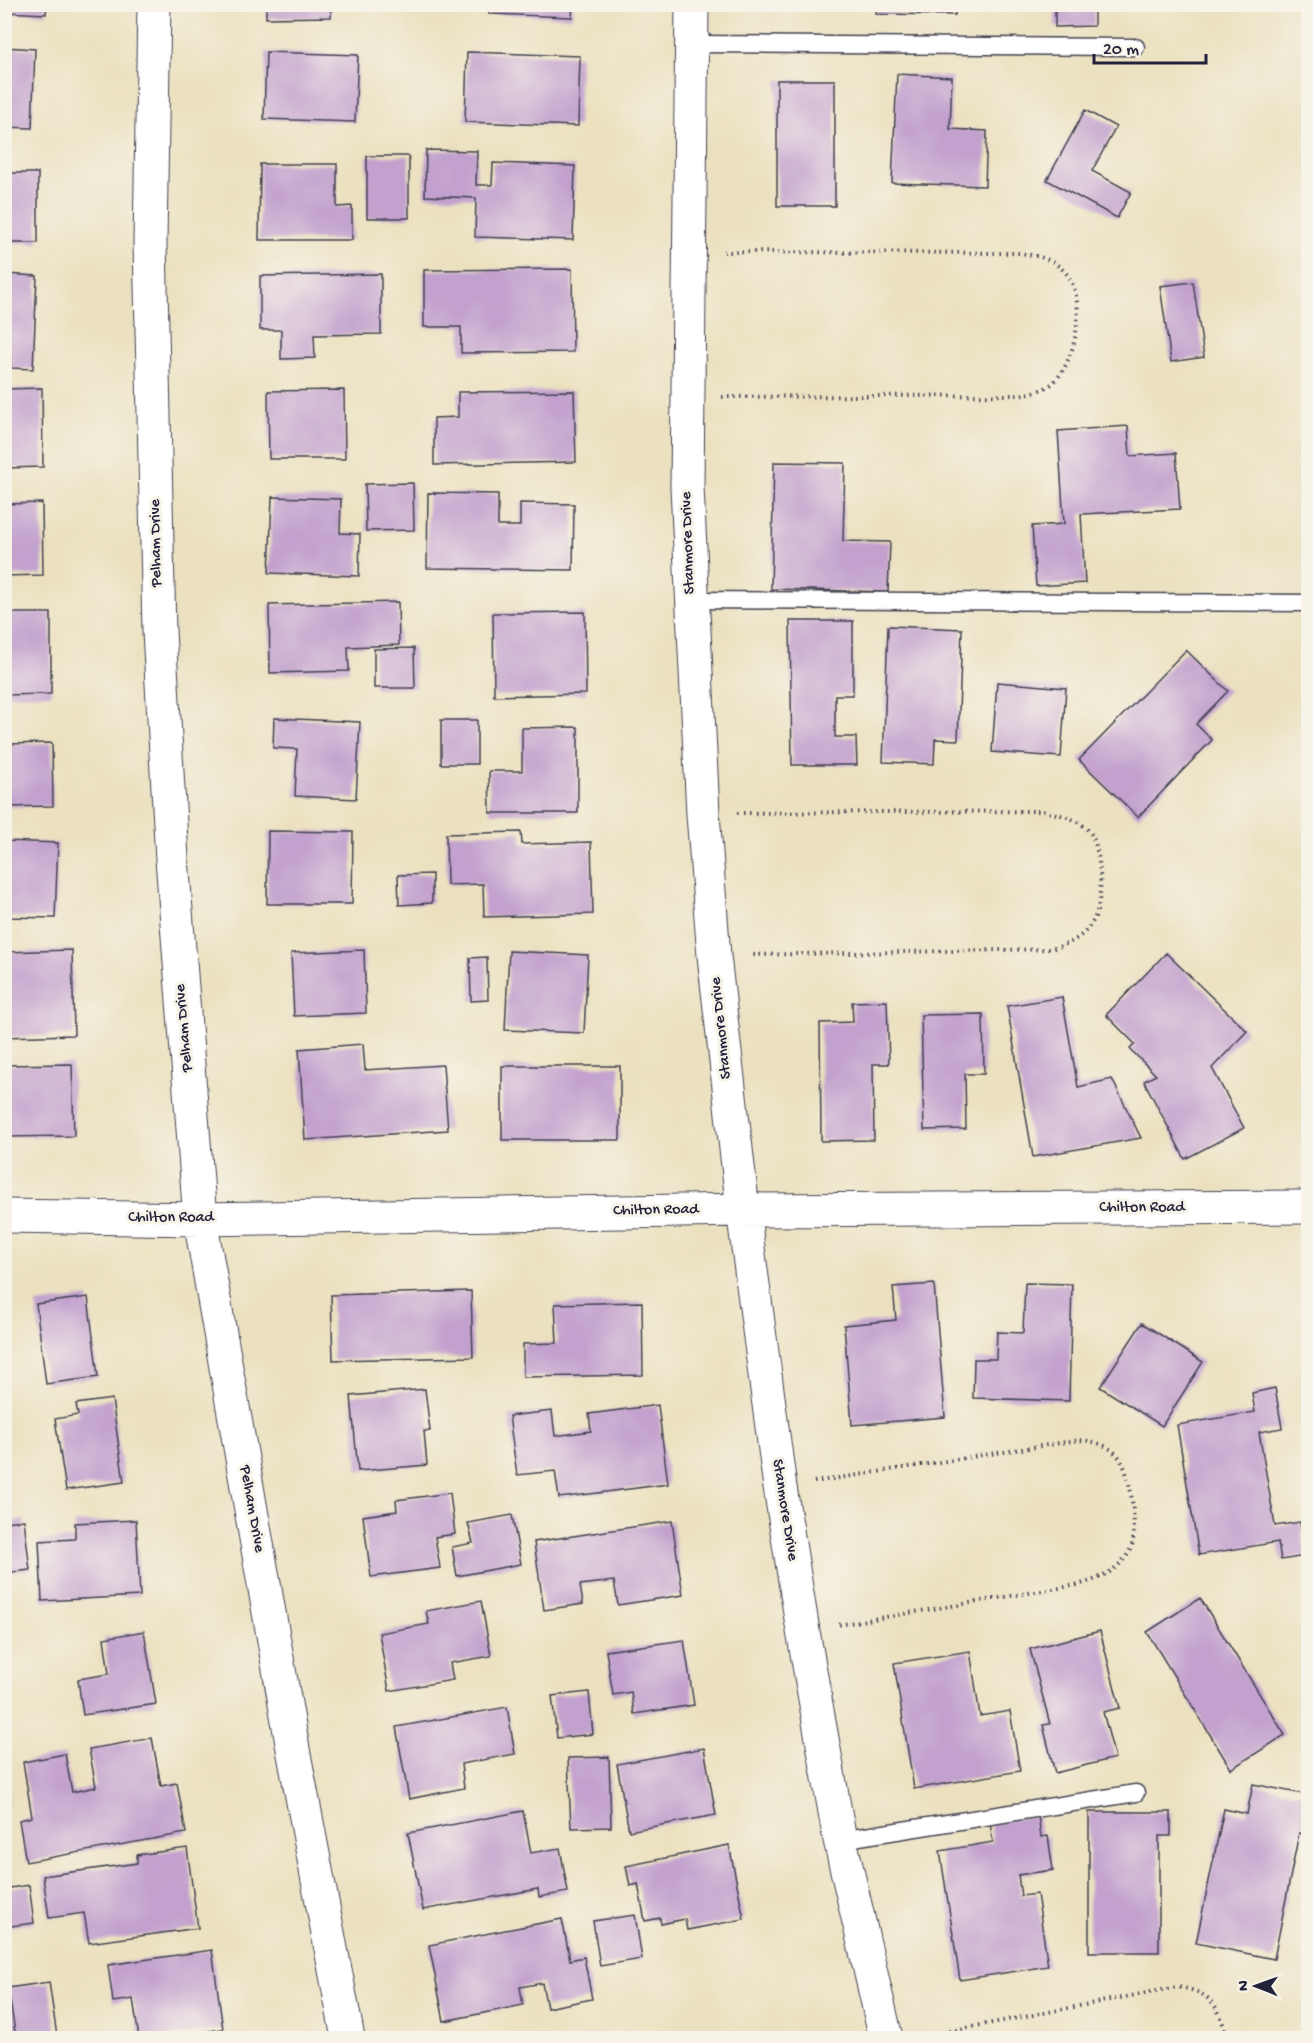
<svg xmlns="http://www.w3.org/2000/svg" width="1313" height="2043" font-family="'Gochi Hand',sans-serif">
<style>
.building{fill:#c2a1ce}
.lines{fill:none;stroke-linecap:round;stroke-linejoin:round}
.lane-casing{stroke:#403f4f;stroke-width:19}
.street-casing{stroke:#403f4f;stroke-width:35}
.path{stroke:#403f4f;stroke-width:4;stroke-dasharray:1.5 4.5;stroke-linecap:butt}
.lane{stroke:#fff;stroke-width:16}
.street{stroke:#fff;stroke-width:33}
.labels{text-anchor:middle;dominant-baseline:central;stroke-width:6;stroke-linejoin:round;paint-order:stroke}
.street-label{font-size:16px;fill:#22223b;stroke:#f7f3e8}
</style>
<rect width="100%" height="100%" fill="#f7f3e8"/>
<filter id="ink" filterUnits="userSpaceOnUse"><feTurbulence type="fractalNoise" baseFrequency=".0167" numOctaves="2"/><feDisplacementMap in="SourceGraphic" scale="12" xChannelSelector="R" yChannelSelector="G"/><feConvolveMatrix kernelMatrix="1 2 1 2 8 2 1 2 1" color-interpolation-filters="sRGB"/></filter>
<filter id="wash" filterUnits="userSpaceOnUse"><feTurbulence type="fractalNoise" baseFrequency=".008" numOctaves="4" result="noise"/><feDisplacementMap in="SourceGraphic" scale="24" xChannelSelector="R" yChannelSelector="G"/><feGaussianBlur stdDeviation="1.35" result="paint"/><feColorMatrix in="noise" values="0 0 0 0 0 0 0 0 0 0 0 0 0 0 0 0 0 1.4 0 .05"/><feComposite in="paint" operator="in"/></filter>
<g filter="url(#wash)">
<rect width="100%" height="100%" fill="#ebe1c0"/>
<g id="blocks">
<!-- building -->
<path class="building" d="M4 4H47L46 14 4 12Z
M266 4H331V17L266 18Z
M877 4H955V15L876 14Z
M1055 4H1094V26L1055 27Z
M490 5H573L572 17 489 14Z
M4 47 35 49 32 128 4 127Z
M266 52 358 55 355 122 264 119Z
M467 52 580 56 578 126 465 122Z
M897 74 952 77 950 129 987 131 985 186 892 183Z
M777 80H835V206H777Z
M1085 110 1116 127 1092 171 1131 192 1117 218 1047 180Z
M426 150 477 151 476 185H492L493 163 575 166 573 240 475 237 476 198 425 196Z
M367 156H409V218H367Z
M260 164H337V207L352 206V240H259Z
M4 173H38V243H4Z
M572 269 573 352 461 353V327H424V270Z
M4 274 37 276 33 369 11 368V356H4Z
M381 274V334L314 335 315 358 281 359V330H260V276Z
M1193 282 1204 357 1171 362 1160 286Z
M42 388 43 467 4 468V389Z
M344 390 345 459H269L268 391Z
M574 391 576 462 434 465V418L458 417V392Z
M1128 426 1130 456 1176 453 1180 509 1081 514 1085 583 1036 586 1032 526 1064 524 1058 431Z
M774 462 845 463 843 541 890 542 888 592 771 589Z
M413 483 414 530 366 531 365 484Z
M428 493 498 494V526H520V503L574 504 573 570 427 568Z
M272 497 341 499 340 533 360 534 359 576 269 573Z
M42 503 43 575 4 576V504Z
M398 602 399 645 348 647 349 671 270 673 269 605Z
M585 612 586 694 494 696 493 613Z
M4 613H51V694L4 695Z
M790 621H853V695H835V737H856L857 765H792Z
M888 626 962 629 958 740 935 739 934 764 883 762Z
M414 648 415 688H374V649Z
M1186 650 1228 691 1196 724 1212 740 1138 817 1079 760Z
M997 682 1066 688 1061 757 992 752Z
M274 718 360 722 356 799 295 796 297 749 273 748Z
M441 720H477V764H441Z
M578 727V813H490L489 771H522V728Z
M52 743 53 806 4 807V744Z
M268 831 353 832 352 904H267Z
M521 832 522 844 591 842 593 914 484 917 483 884 447 885 446 834Z
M4 841 58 843 55 918 4 917Z
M432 874V903L399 905 398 875Z
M72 950 74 1035 4 1037V952Z
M364 950 366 1013 294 1016 291 953Z
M509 951 588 955 584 1033 505 1030Z
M1166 953 1247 1031 1212 1068 1244 1128 1185 1159 1144 1081 1156 1075 1130 1049 1135 1044 1106 1015Z
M487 957 488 1000 471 1001 470 958Z
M1062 997 1078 1087 1112 1079 1141 1138 1033 1157 1007 1006Z
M887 1001 889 1064H873L874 1140 821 1141 820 1023 853 1022 852 1002Z
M983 1014 984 1074H965L966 1129 924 1130 921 1015Z
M363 1044 365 1070 443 1065 448 1130 305 1140 299 1049Z
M72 1064 74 1136 4 1137V1065Z
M502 1066H620V1140H502Z
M1025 1283 1072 1284 1069 1401 973 1398 974 1359H996L997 1332 1023 1333Z
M934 1284 945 1417 852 1425 844 1325 896 1320 893 1287Z
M471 1291 473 1357 333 1360 331 1295Z
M88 1297 98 1377 46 1384 36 1304Z
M642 1302 643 1375 523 1377V1344L557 1343 555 1304Z
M1142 1323 1203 1362 1162 1426 1100 1387Z
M1275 1388 1282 1428 1259 1432 1275 1526 1300 1522 1306 1556 1281 1560 1278 1542 1199 1555 1177 1425 1255 1412 1252 1393Z
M425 1389 430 1431H424L427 1465 358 1471 351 1396Z
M112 1399 124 1482 66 1490 55 1419 78 1415 76 1404Z
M658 1405 668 1484 559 1498 555 1471 517 1475 509 1416 552 1411 555 1436 591 1431 589 1414Z
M450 1493 455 1534 435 1537 440 1568 371 1577 363 1516 397 1511 396 1500Z
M512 1515 521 1564 457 1576 452 1547 473 1543 468 1523Z
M24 1520 30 1570 4 1573V1522Z
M136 1520 140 1596 42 1601 39 1541 75 1539V1523Z
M672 1521 683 1595 618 1605 614 1581 580 1585 583 1604 544 1610 534 1542Z
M1200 1598 1285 1735 1231 1769 1147 1632Z
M481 1601 491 1656 450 1663 453 1680 389 1691 379 1633 429 1624 426 1611Z
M144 1631 156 1704 83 1715 78 1679 109 1674 104 1638Z
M1100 1631 1120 1708 1103 1712 1115 1758 1055 1773 1043 1725 1050 1724 1030 1649Z
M684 1640 694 1705 634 1714 631 1692 613 1695 606 1651Z
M970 1651 980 1716 1010 1711 1020 1771 914 1789 894 1663Z
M589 1692 593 1734 557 1738 552 1696Z
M507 1707 515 1754 461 1764 464 1788 409 1799 396 1727Z
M152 1738 161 1786 177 1783 186 1833 26 1862 19 1820 32 1817 23 1762 65 1754 72 1792 96 1787 89 1749Z
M704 1748 716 1815 629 1831 617 1764Z
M609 1757 611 1827 571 1828 568 1758Z
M4 1777 9 1800 4 1801Z
M1253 1784 1308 1795V1810L1304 1834 1299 1833 1274 1959 1196 1943 1224 1809 1247 1814Z
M523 1811 531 1853 560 1848 568 1892 539 1897 538 1889 423 1910 408 1833Z
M1089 1812H1171V1836H1159V1952H1089Z
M1038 1815 1041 1837 1048 1836 1053 1870 1018 1875 1021 1896 1037 1894 1048 1966 960 1980 940 1851 993 1842 990 1823Z
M729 1845 744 1919 687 1930 685 1919 661 1924 660 1918 645 1921 638 1884 630 1886 626 1866Z
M187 1848 198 1928 89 1943 84 1913 49 1918 43 1876 137 1863V1855Z
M29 1885 34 1923 4 1927V1889Z
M635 1915 642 1959 600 1966 593 1921Z
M562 1919 570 1960 584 1957 592 1999 547 2008 542 1983 520 1987 523 2005 444 2021 429 1945Z
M212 1950 223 2029 160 2038H139L133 1999 113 2002 108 1965Z
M49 1982 57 2036 40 2038H16L8 1988Z"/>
</g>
</g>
<g filter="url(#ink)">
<use href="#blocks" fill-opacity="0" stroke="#403f4f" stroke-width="1.5"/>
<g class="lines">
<!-- lane casing -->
<g class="lane-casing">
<path id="lane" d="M692 44 1136 47
M691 600 1308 603
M840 1840 1136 1793"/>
</g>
<!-- street casing -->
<g class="street-casing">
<path id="street" d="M154 4 150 242 159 631 172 859 200 1219 293 1749 348 2038
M692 4 687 487 703 814 714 956 743 1210 780 1487 803 1631 840 1840 886 2038
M4 1216 200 1219 743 1210 1308 1207"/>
</g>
<!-- path -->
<path class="path" d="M722 397 1018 395C1030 393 1043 391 1053 383 1077 361 1089 294 1063 270 1051 258 1037 256 1020 253L724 252
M737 813 1041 811C1059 814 1080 818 1091 834 1102 852 1104 903 1093 921 1083 938 1069 944 1051 949L750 955
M814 1482 1079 1440C1093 1441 1107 1444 1117 1455 1131 1469 1136 1522 1133 1541 1132 1547 1129 1553 1125 1558 1112 1574 1096 1580 1077 1585L837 1625
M920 2037 1177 1987C1210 1991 1221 2007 1226 2038"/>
<!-- lane -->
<use href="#lane" class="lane"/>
<!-- street -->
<use href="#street" class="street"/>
</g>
</g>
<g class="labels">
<!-- street labels -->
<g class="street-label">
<text transform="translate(157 543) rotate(-91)">Pelham Drive</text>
<text transform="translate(689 543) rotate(-92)">Stanmore Drive</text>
<text transform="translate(185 1028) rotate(-95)">Pelham Drive</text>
<text transform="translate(722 1028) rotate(-96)">Stanmore Drive</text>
<text x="1142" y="1208">Chilton Road</text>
<text transform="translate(656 1211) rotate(-1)">Chilton Road</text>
<text x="171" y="1218">Chilton Road</text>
<text transform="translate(251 1509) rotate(80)">Pelham Drive</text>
<text transform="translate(784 1510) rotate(81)">Stanmore Drive</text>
</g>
</g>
<!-- margin -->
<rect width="1313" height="2043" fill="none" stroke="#f7f3e8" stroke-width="24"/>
<!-- north arrow -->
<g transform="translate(1256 1986) rotate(271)" stroke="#f7f3e8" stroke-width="4.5" paint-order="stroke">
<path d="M0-4.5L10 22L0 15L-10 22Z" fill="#22223b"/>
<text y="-9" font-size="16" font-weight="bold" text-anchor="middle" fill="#22223b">N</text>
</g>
<!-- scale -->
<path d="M1094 54v9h112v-9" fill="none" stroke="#22223b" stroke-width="3"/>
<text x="1103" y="54" font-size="18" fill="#22223b" stroke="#f7f3e8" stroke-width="4.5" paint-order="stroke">20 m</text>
</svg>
